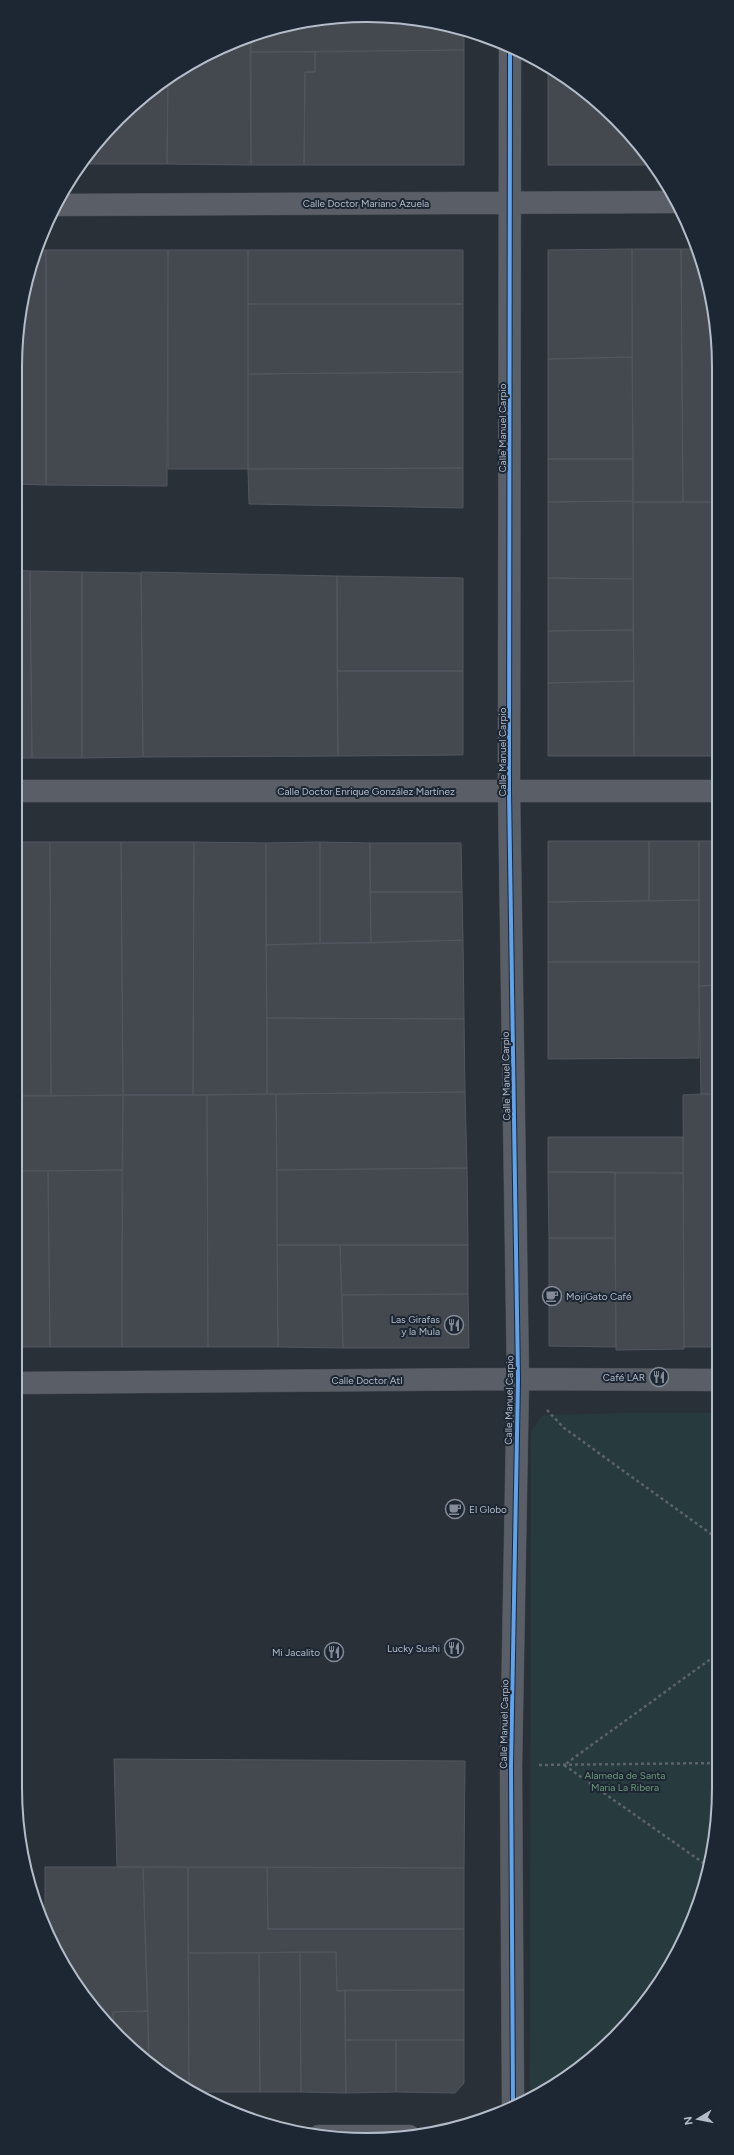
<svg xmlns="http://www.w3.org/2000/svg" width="734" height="2155" font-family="Figtree,sans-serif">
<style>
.green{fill:#273a3e}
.building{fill:#444950;stroke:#52575f}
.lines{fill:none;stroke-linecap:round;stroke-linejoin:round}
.street-casing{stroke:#484c53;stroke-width:23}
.path{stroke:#5d636a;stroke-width:2.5;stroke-dasharray:3 3;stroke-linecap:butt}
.street{stroke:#5a5e66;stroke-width:22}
.cycleway-casing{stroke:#1d2633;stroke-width:6}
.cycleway{stroke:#60a3ed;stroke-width:4}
.labels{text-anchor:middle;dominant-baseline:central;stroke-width:4;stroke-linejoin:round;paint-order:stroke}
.street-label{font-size:10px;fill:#b4bcc9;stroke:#1d2633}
.poi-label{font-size:10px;fill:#b4bcc9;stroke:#1d2633;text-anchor:end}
.park-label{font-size:10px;fill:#6b9a76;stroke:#1d2633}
.rim{fill:none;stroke:#b4bcc9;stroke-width:2}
</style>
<rect width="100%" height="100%" fill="#2a3038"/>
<!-- green -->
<path class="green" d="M628 1413H718L719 1788 707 1879 660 1984 616 2037 563 2081 532 2094 530 2091 531 1432 541 1417 545 1415Z"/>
<!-- building -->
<path class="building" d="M390 16 464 30V50L250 52 251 35 254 34 321 18Z
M251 35V165L167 164 168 79 191 62Z
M464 50V165H304L305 72H315V52Z
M250 52H315V72H305L304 165H251Z
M548 66 631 135 652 165H548Z
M168 79 167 164H81L88 153 135 103Z
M632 249H681L683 502H633Z
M632 249V357L548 359V250Z
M681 249H694L716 321V502H683Z
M37 250H46V485L15 484V367L27 276Z
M46 250H168L167 486 46 485Z
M168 250H248V469H168Z
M248 250H463V304H248Z
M248 304H463V372L248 374Z
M632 357 633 459H548V359Z
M463 372V468L248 469V374Z
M548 459H633V501L548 502Z
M463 468V508L249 504 248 469Z
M633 501V579L548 578V502Z
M633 502H716L717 756H634Z
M15 570 30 571 32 758H15Z
M30 571 82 572V758H32Z
M82 572 141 573 143 757 82 758Z
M141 572 337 576 338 756 143 757Z
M337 576 463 578V671H337Z
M548 578 633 579V630L548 631Z
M633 630 634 681 548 683V631Z
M337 671H463V755L338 756Z
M634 681V756H548V683Z
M548 841H649V901L548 902Z
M649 841H699V900L649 901Z
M699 841H717V985L699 986Z
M15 842H50L51 1096H15Z
M50 842H121L123 1095 51 1096Z
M121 842H194L193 1095H123Z
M194 842 266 843 267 1094 193 1095Z
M320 842V943L266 945V843Z
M320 842 370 843 371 943H320Z
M370 843H461L462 892H370Z
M370 892H462L463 940 371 943Z
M699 900V962H548V902Z
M463 940 464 1019 267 1018 266 945Z
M548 962H699V1058L548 1059Z
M717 985 718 1094H701L699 986Z
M267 1018 464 1019 465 1092 267 1094Z
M465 1092 467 1168 277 1170 276 1094Z
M276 1094 278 1347H208L207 1095Z
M701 1094H718V1347H684L683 1095Z
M123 1095 122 1170 15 1171V1096Z
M123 1095H207L208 1347H122Z
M548 1137H683V1173L548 1172Z
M467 1168 468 1245H277V1170Z
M122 1170V1347H50L48 1171Z
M15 1171H48L50 1347H15Z
M548 1172H615V1238H549Z
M615 1173H683L684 1349 616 1350Z
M549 1238H615L616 1347 549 1346Z
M277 1245H340L343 1348 278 1347Z
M340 1245H468V1294L342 1295Z
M468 1294 469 1348H343L342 1295Z
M114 1759 465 1761 464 1868 117 1867Z
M45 1867H143L148 2011 113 2012 114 2031 103 2020 45 1928Z
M143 1867H188L189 2090 149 2064Z
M188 1867H267L268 1929H464V1990L337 1991 336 1952 188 1953Z
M267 1867 464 1868V1929H268Z
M300 1952H336L337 1991 345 1990 346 2093 301 2092Z
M300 1952 301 2092H260L259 1953Z
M188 1953H259L260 2092H192L189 2090Z
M345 1990H464V2040H345Z
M148 2011 149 2064 114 2031 113 2012Z
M345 2040H396V2092L346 2093Z
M396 2040H464V2083L455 2093 396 2092Z"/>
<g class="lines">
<!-- street casing -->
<g class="street-casing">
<path id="street" d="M510 49 509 791 518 1379 511 1766 513 2103
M55 205 676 202
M15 791H717
M15 1383 518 1379 718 1380
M319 2136H409"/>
</g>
<!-- path -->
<path class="path" d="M547 1410 564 1428 718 1539
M539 1765 719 1763
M709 1867 564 1765 719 1653"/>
<!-- street -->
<use href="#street" class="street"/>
<!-- cycleway casing -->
<g class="cycleway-casing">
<path id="cycleway" d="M510 49 509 791 518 1379 511 1766 513 2103"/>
</g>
<!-- cycleway -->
<use href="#cycleway" class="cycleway"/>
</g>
<!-- icons -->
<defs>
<g id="cafe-ring" transform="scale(1)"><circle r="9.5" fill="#1d2633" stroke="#848b96" stroke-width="1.5"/><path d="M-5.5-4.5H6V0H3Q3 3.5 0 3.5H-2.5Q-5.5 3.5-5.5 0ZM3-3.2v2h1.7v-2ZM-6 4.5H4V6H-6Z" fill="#848b96"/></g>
<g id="restaurant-ring" transform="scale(1)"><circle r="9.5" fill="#1d2633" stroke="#848b96" stroke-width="1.5"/><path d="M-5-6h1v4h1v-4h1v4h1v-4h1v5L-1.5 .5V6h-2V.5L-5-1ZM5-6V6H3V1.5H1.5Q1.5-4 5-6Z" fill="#848b96"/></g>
</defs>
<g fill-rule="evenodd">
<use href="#cafe-ring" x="552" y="1296"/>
<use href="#restaurant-ring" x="454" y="1325"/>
<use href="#restaurant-ring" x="659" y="1377"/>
<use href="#cafe-ring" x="455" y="1509"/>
<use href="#restaurant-ring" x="454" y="1648"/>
<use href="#restaurant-ring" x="334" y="1652"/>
</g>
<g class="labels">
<!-- street labels -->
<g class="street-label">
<text x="366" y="203">Calle Doctor Mariano Azuela</text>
<text transform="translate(502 428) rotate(-90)">Calle Manuel Carpio</text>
<text transform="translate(502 752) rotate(-90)">Calle Manuel Carpio</text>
<text x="366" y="791">Calle Doctor Enrique González Martínez</text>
<text transform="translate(506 1076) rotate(-91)">Calle Manuel Carpio</text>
<text x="367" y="1380">Calle Doctor Atl</text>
<text transform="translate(509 1400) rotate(-89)">Calle Manuel Carpio</text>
<text transform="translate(504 1724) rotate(-89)">Calle Manuel Carpio</text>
</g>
<!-- poi labels -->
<g class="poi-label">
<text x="566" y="1296" text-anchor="start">MojiGato Café</text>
<text x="440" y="1319">Las Girafas<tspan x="440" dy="12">y la Mula</tspan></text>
<text x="645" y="1377">Café LAR</text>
<text x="469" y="1509" text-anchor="start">El Globo</text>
<text x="440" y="1648">Lucky Sushi</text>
<text x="320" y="1652">Mi Jacalito</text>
</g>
<!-- park labels -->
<g class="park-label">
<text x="625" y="1775">Alameda de Santa<tspan x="625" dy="12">Maria La Ribera</tspan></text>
</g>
</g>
<!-- crop -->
<path d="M0 0H734V2155H0ZM367 22H367A345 345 0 0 1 712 367V1788A345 345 0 0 1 367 2133H367A345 345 0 0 1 22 1788V367A345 345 0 0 1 367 22Z" fill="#1d2633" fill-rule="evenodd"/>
<path class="rim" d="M367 22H367A345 345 0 0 1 712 367V1788A345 345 0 0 1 367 2133H367A345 345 0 0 1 22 1788V367A345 345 0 0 1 367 22Z"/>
<!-- north arrow -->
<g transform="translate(698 2119) rotate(260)" stroke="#1d2633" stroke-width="3" paint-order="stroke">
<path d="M0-3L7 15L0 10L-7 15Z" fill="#b4bcc9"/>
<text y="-6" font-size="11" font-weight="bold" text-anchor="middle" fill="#b4bcc9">N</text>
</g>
</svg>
